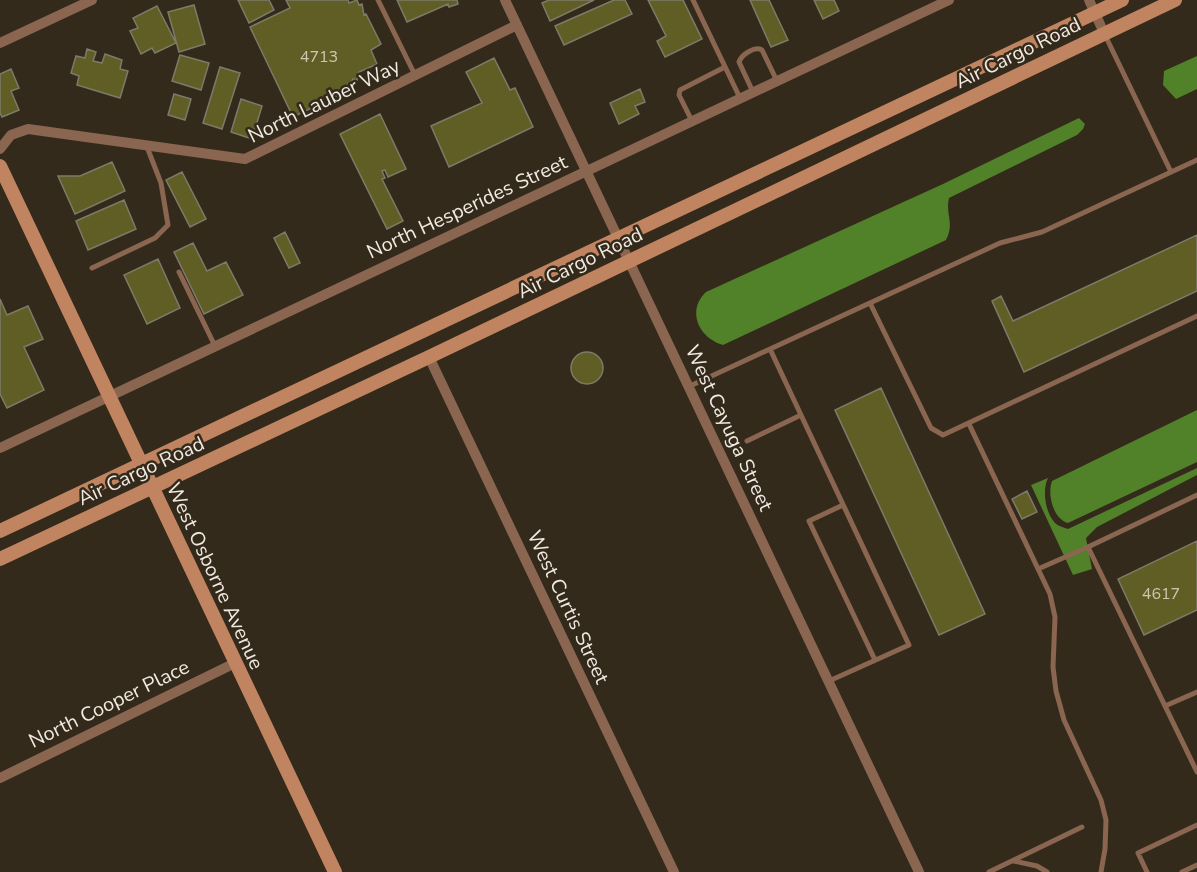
<svg xmlns="http://www.w3.org/2000/svg" width="1197" height="872" font-family="'Nunito Sans',sans-serif">
<style>
.water{fill:#518129}
.building{fill:#615e25;stroke:#7c7b69;stroke-width:1.5}
.lines{fill:none;stroke-linecap:round;stroke-linejoin:round}
.lane{stroke:#8a654f;stroke-width:5}
.street{stroke:#8a654f;stroke-width:10}
.secondary{stroke:#c08461;stroke-width:14}
.labels{text-anchor:middle;dominant-baseline:central;stroke-width:5;stroke-linejoin:round;paint-order:stroke}
.number-label{font-size:16px;fill:#cdc7b2}
.street-label{font-size:20px;fill:#f1eae1;stroke:#332a1c}
</style>
<rect width="100%" height="100%" fill="#332a1c"/>
<!-- water -->
<path class="water" d="M1197 56V89L1176 99 1163 85 1164 71Z
M1079 118 1085 124 1083 129 1077 135 949 198C945 215 955 222 946 240L723 345C699 338 686 311 706 292L943 184Z
M1197 410V462L1068 523C1053 519 1047 494 1052 481Z
M1197 468V475L1097 527 1086 538 1092 569 1073 575 1031 485 1048 478C1042 490 1045 512 1055 523 1058 526 1063 527 1068 529Z"/>
<!-- building -->
<path class="building" d="M238 0H269L274 10 249 23Z
M286 0H348L349 3 357 0 359 5 362 4 364 15 366 14 381 44 371 50 377 64 359 72 357 80 353 79 351 84 348 83 345 92 293 117 250 27 290 8Z
M397 0H457L458 4 449 7 448 4 407 22Z
M549 0H594L550 21 542 3Z
M614 0H625L632 14 564 45 555 26Z
M648 0H683L702 39 665 57 657 41 666 36Z
M750 0H769L788 40 771 47Z
M814 0H834L839 11 823 19Z
M194 5 205 44 179 52 168 12Z
M157 6 176 43 155 53 152 48 141 54 130 31 138 28 133 18Z
M87 49 96 52 93 61 102 63 105 54 122 60 120 69 128 71 120 98 77 85 79 76 71 73 76 56 85 58Z
M180 55 209 63 201 90 172 81Z
M494 58 510 90 515 88 533 127 449 167 431 126 482 103 466 72Z
M220 67 240 73 222 129 203 123Z
M11 69 19 88 11 91 19 110 2 117 0 113V74Z
M640 89 645 102 635 106 639 114 619 124 610 103Z
M174 94 191 99 185 120 168 115Z
M241 99 262 106 252 139 231 132Z
M380 114 406 169 388 177 385 170 382 171 385 178 382 179 403 221 387 229 340 134Z
M112 162 125 191 75 214 58 176H80Z
M182 172 206 219 190 227 166 180Z
M124 200 136 229 88 250 76 221Z
M285 232 300 263 289 268 274 238Z
M1197 235V291L1024 372 992 301 1001 296 1013 321Z
M193 243 207 271 226 262 243 295 204 314 174 252Z
M158 259 180 308 147 324 124 275Z
M0 299 7 315 28 306 43 339 24 347 44 390 7 408 0 394Z
M571 368a16 16 0 1 1 32 0a16 16 0 1 1-32 0Z
M881 388 985 614 939 635 835 410Z
M1027 491 1037 512 1022 519 1012 499Z
M1197 541V610L1144 635 1118 579Z"/>
<g class="lines">
<!-- lane -->
<path class="lane" d="M378 0 415 75
M693 0 740 98
M1105 35 1171 172
M753 92 739 62C742 54 755 46 762 50L777 81
M692 121 679 95 680 90 725 67
M92 268 155 238 168 225 161 183 147 147
M179 272 215 346
M870 303 931 428 943 435 1197 316
M770 349 909 645 829 681
M690 386 1000 243 1042 232 1197 160
M969 424 1050 594 1055 617 1053 667 1056 691 1064 720 1101 800 1106 820 1105 849 1101 872
M747 441 801 415
M843 505 809 521 875 660
M1088 547 1197 495
M1038 569 1088 547 1197 772
M1165 706 1197 692
M1014 861 1037 866 1047 872
M989 872 1082 827
M1147 872 1138 853 1197 825
M1182 872 1197 865"/>
<!-- street -->
<path class="street" d="M505 0 919 872
M1089 0 1104 33
M0 43 92 0
M0 149 11 135 28 129 245 159 517 25
M429 357 674 872
M0 448 949 0
M0 778 235 663"/>
<!-- secondary -->
<path class="secondary" d="M0 166 335 872
M0 531 1122 0
M0 559 429 357 1175 0"/>
</g>
<g class="labels">
<!-- number labels -->
<g class="number-label">
<text x="319" y="57">4713</text>
<text x="1161" y="594">4617</text>
</g>
<!-- street labels -->
<g class="street-label">
<text transform="translate(1018 53) rotate(-26)">Air Cargo Road</text>
<text transform="translate(324 101) rotate(-26)">North Lauber Way</text>
<text transform="translate(467 207) rotate(-25)">North Hesperides Street</text>
<text transform="translate(580 263) rotate(-26)">Air Cargo Road</text>
<text transform="translate(729 428) rotate(65)">West Cayuga Street</text>
<text transform="translate(141 471) rotate(-25)">Air Cargo Road</text>
<text transform="translate(215 576) rotate(65)">West Osborne Avenue</text>
<text transform="translate(568 607) rotate(65)">West Curtis Street</text>
<text transform="translate(109 704) rotate(-26)">North Cooper Place</text>
</g>
</g>
</svg>
